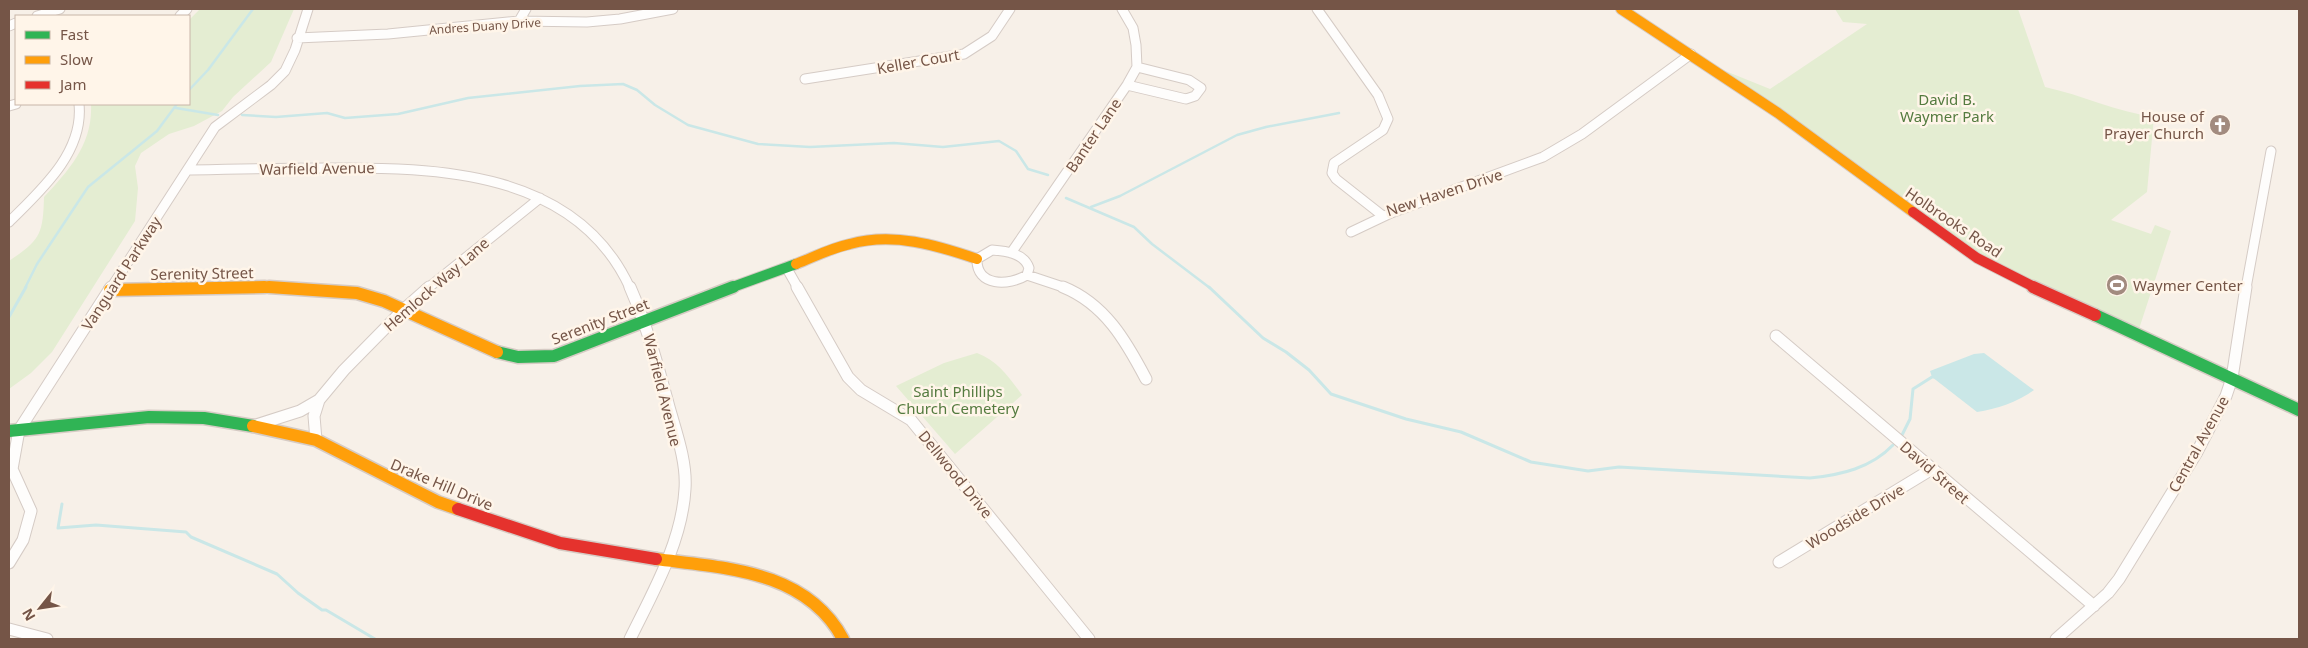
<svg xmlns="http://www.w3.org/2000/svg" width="2308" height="648" font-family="'Noto Sans',sans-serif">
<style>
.green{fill:#e4edd2}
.water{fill:#cae7e7}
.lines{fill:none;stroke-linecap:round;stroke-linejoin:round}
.stream-far1{stroke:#cae7e7;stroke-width:2.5}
.stream{stroke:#cae7e7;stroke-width:3}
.street-far1-casing{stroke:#d5cbc5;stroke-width:11}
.street-casing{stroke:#d5cbc5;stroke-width:13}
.fast-far1-casing{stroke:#d6cbc4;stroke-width:12}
.fast-casing{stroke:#d6cbc4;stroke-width:15}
.slow-far1-casing{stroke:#d6cbc4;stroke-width:12}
.slow-casing{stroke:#d6cbc4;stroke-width:15}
.jam-far1-casing{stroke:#d6cbc4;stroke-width:12}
.jam-casing{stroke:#d6cbc4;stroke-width:15}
.street-far1{stroke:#fefdfc;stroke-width:9}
.street{stroke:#fefdfc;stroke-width:11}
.fast-far1{stroke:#30b455;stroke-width:10}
.fast{stroke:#30b455;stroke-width:12}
.slow-far1{stroke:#ff9f0a;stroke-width:10}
.slow{stroke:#ff9f0a;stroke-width:12}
.jam-far1{stroke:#e5322d;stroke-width:10}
.jam{stroke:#e5322d;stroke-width:12}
.labels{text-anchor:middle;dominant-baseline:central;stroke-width:5;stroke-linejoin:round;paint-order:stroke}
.far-street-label{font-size:12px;fill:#755547;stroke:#fff5e9}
.street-label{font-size:15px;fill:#755547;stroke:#fff5e9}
.park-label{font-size:15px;fill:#547b3f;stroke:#fff5e9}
.poi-label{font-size:15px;fill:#755547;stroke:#fff5e9;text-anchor:end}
</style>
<rect width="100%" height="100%" fill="#f7f0e8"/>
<!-- green -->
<path class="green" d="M200 9H294L271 62 233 97 222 111 194 126 169 134 141 153 135 166 138 188 135 221 52 352 31 373 9 389V261C40 240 43 235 44 197 69 170 93 144 91 104H189V20Z
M1835 9H2018L2045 87C2082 95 2117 112 2154 117L2147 192 2111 220 2151 234 2155 225 2171 231 2139 329 2036 281 2022 278 1976 253 1718 68 1770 89 1867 24 1843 22Z
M977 353C998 361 1009 377 1022 395L955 454 896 386 944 363Z"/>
<!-- water -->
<path class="water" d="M1984 353 2031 388 2034 390C2018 402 1996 409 1977 412L1932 377 1930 371 1974 354Z"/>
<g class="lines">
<!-- stream-far1 -->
<path class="stream-far1" d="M189 90 208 70 253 9
M176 108 218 115
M242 115 276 117 327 113 345 118 398 114 468 98 580 86 623 84 637 90 655 105 688 125 758 144 810 147 894 143 943 147 999 141 1016 151 1028 169 1048 175
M1066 198 1134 227 1152 244 1210 288
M1091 207 1120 196 1237 135 1266 127 1339 113
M25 288 37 264 88 187 157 131 177 104"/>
<!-- stream -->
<path class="stream" d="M1209 287 1263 338 1286 352 1309 370 1331 394 1406 419 1461 432 1531 462 1588 471 1619 467 1810 478C1841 475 1871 468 1893 445
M9 317 26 287
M1902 435 1910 419 1913 389 1932 377H1936
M62 504 58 528 96 525 186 532 191 537 277 574 298 593 322 610H326L375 639"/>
<!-- street-far1 casing -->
<g class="street-far1-casing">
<path id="street-far1" d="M1317 9 1378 95 1388 119 1383 130 1334 163 1332 173 1336 179 1383 216
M37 16 60 9
M180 16 187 9
M519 21 526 9
M9 26 16 23
M297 38 388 34 519 21 587 22 620 19 673 9
M805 79 964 54 992 36 1010 9
M1127 85 1186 99 1195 96 1201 88 1189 80 1137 67
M9 106 16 104
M188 170C234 169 279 168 325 168 437 167 576 170 630 288
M9 222C40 191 84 153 79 104
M1351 232 1391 213 1543 157 1582 134 1691 54
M992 250C1006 251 1024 253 1029 268L1027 275C1009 286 976 287 977 259Z
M1011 253 1127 85 1137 67 1136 45 1133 28 1122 9
M786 267 798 288
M1027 275 1066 288
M111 288 215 127 271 85 285 71 295 50 308 9
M428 288 540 198
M2246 288 2271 151"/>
</g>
<!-- street casing -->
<g class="street-casing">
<path id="street" d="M630 287C647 326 658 366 669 407 676 432 687 462 685 489 682 542 653 592 630 639
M797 287 848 377 861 390 911 420 1089 639
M1063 287C1105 304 1126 341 1146 379
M1776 336 2094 606
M253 426 300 411 319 400 344 370 403 310 429 287
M316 440 314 416 319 400
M1779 562 1932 469
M9 563 23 540 31 511 12 469 19 430 111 287
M9 629 47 639
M2056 639 2108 593 2119 579 2197 452 2226 396 2232 378 2246 287"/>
</g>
<!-- fast-far1 casing -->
<g class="fast-far1-casing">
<path id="fast-far1" d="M730 288 796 264"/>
</g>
<!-- fast casing -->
<g class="fast-casing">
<path id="fast" d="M2095 315 2299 410
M497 352 518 357 554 356 733 287
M9 431 149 417 204 418 253 426"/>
</g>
<!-- slow-far1 casing -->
<g class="slow-far1-casing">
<path id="slow-far1" d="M1621 9 1778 113 1913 212
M796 264C814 257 831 248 850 244 893 232 936 245 977 259
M199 288H287"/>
</g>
<!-- slow casing -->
<g class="slow-casing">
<path id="slow" d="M269 287 357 293 384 301 497 352
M110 290 265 287
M253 426 316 440 438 502 458 509
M656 559C725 568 806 570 843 639"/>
</g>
<!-- jam-far1 casing -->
<g class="jam-far1-casing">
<path id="jam-far1" d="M1913 212 1977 258 2036 288"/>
</g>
<!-- jam casing -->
<g class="jam-casing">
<path id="jam" d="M2033 287 2095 315
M458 509 560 543 656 559"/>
</g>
<!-- street-far1 -->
<use href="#street-far1" class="street-far1"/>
<!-- street -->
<use href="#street" class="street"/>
<!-- fast-far1 -->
<use href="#fast-far1" class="fast-far1"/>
<!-- fast -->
<use href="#fast" class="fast"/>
<!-- slow-far1 -->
<use href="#slow-far1" class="slow-far1"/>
<!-- slow -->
<use href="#slow" class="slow"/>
<!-- jam-far1 -->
<use href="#jam-far1" class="jam-far1"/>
<!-- jam -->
<use href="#jam" class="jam"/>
</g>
<!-- icons -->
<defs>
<g id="church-disc" transform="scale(1.125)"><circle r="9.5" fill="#a28b7f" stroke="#fff5e9"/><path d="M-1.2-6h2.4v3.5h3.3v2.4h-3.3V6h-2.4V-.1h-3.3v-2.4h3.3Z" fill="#fff"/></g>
<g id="stadium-disc" transform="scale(1.125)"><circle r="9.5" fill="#a28b7f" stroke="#fff5e9"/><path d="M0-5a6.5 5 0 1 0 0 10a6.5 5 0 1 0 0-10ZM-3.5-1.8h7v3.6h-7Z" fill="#fff"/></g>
</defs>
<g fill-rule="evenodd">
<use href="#church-disc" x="2220" y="125"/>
<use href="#stadium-disc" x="2117" y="285"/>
</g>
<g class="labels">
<!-- far-street labels -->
<g class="far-street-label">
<text transform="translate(485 26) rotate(-4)">Andres Duany Drive</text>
</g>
<!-- street labels -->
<g class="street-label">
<text transform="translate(918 61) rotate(-10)">Keller Court</text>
<text transform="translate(1093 135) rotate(-56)">Banter Lane</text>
<text transform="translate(317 168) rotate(-1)">Warfield Avenue</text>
<text transform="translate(1444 192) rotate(-18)">New Haven Drive</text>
<text transform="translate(1954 222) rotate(34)">Holbrooks Road</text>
<text transform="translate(121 273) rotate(-57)">Vanguard Parkway</text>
<text transform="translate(202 273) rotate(-1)">Serenity Street</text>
<text transform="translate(436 284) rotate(-41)">Hemlock Way Lane</text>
<text transform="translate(600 321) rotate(-21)">Serenity Street</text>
<text transform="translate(663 390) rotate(76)">Warfield Avenue</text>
<text transform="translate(2198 444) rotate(-61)">Central Avenue</text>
<text transform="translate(1935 472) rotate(41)">David Street</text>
<text transform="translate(956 474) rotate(51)">Dellwood Drive</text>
<text transform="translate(442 484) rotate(23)">Drake Hill Drive</text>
<text transform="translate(1855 516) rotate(-31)">Woodside Drive</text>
</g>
<!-- park labels -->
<g class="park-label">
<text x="1947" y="99">David B.<tspan x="1947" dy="17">Waymer Park</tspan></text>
<text x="958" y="391">Saint Phillips<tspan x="958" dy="17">Church Cemetery</tspan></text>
</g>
<!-- poi labels -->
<g class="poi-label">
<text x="2204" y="116">House of<tspan x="2204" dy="17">Prayer Church</tspan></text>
<text x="2133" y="285" text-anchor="start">Waymer Center</text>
</g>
</g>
<!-- border -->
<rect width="2308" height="648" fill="none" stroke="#755547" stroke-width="20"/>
<!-- legend -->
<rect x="15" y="15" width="175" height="90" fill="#fff5e9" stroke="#c8b5a8"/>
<rect x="25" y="31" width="25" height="8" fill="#30b455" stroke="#c8b5a8"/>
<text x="60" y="40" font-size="15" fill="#755547">Fast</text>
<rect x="25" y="56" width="25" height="8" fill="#ff9f0a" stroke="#c8b5a8"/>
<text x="60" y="65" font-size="15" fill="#755547">Slow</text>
<rect x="25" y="81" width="25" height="8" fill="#e5322d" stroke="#c8b5a8"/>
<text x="60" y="90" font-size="15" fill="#755547">Jam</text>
<!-- north arrow -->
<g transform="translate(40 608) rotate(240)" stroke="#fff5e9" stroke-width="4" paint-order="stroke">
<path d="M0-4L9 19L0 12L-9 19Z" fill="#755547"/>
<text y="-8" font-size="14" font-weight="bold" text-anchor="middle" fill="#755547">N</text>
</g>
</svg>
